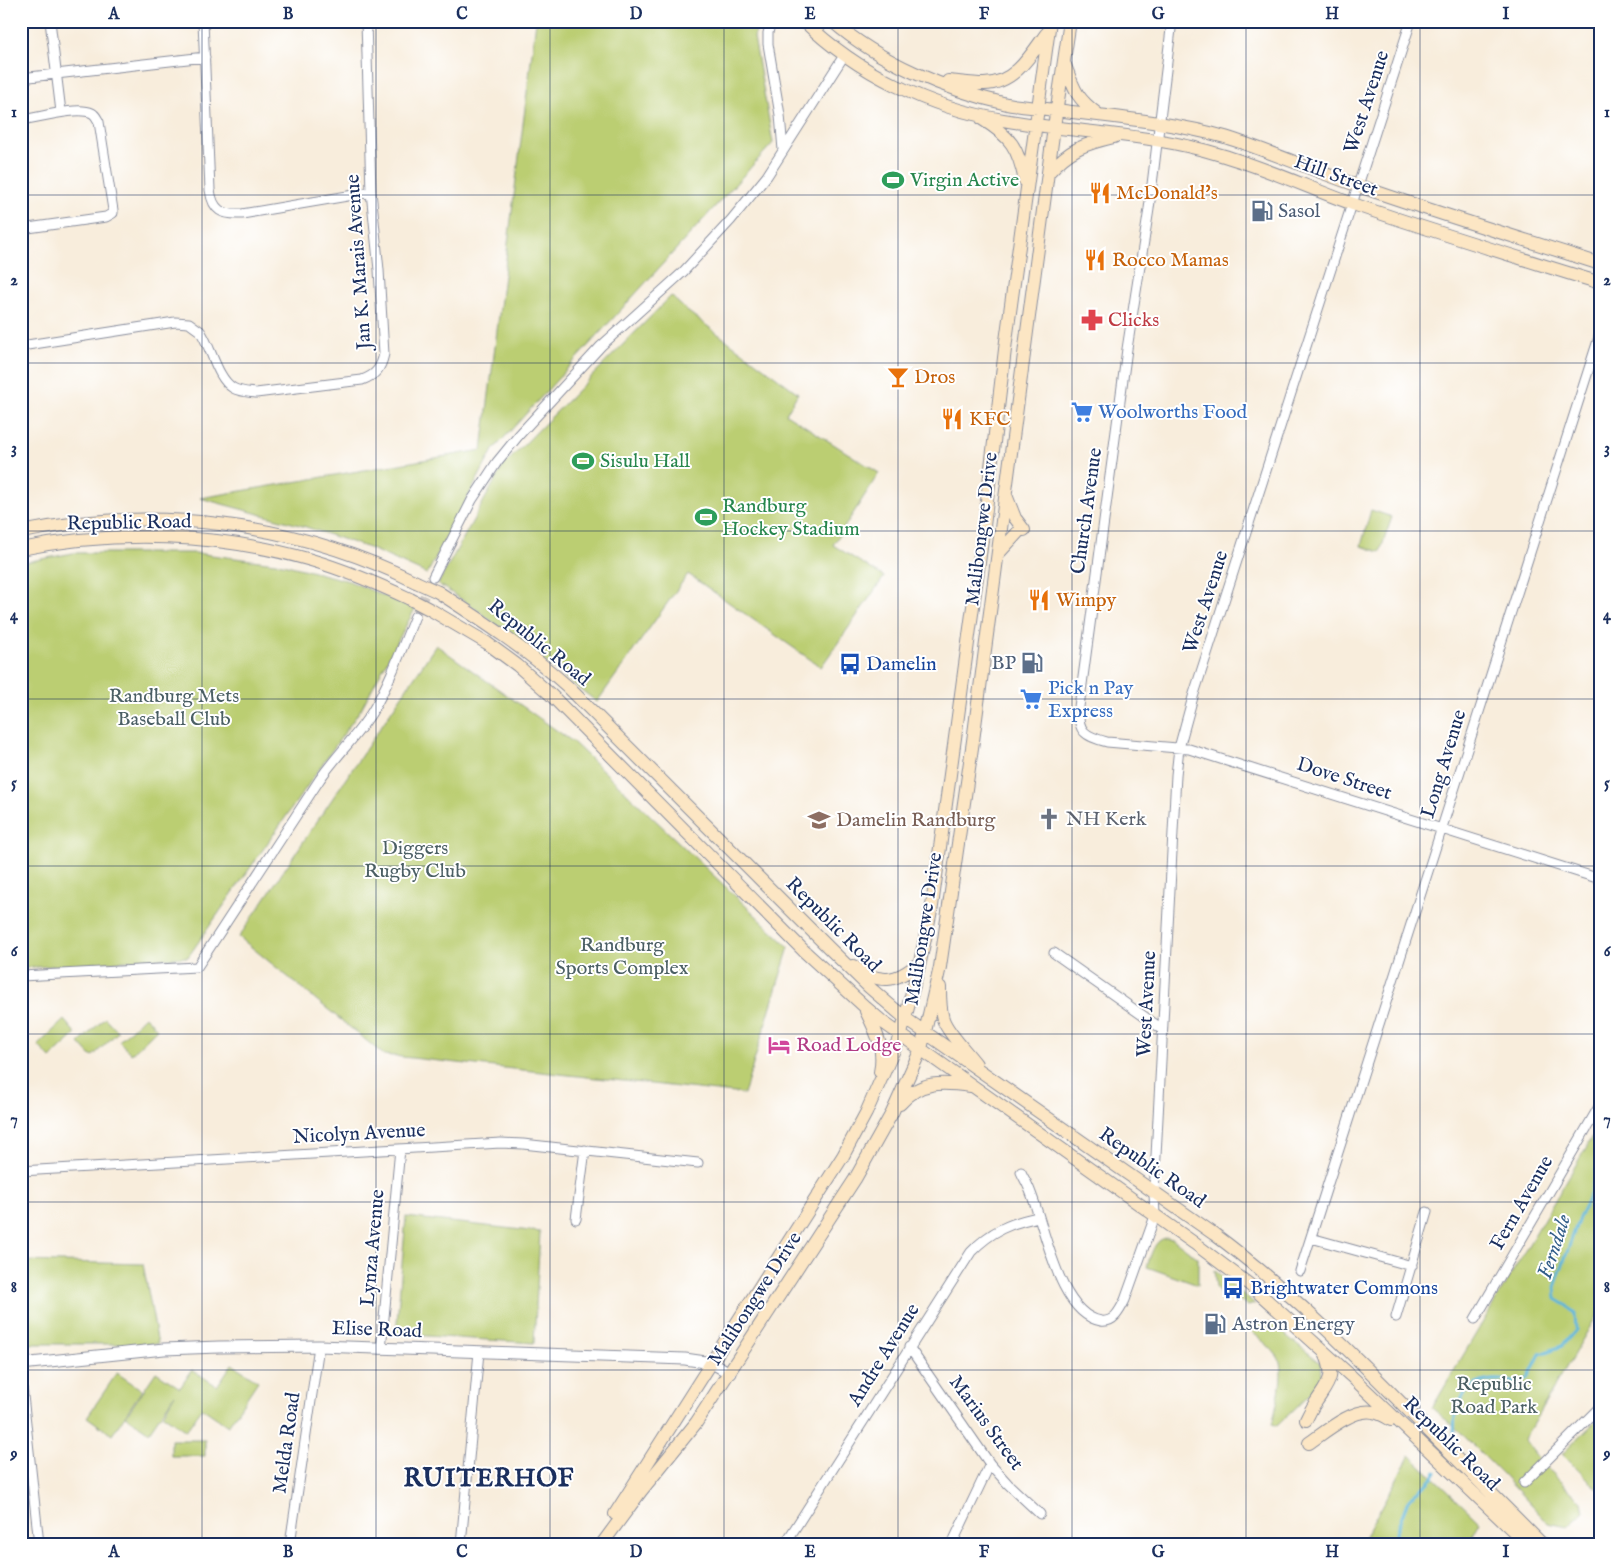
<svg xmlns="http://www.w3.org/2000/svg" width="1621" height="1565" font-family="'IM FELL English',serif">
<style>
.green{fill:#bbce72;stroke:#6b7e68}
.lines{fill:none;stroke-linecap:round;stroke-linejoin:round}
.stream{stroke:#5cb5da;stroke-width:3}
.minor-tunnel{stroke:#ccc7c3;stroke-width:9;stroke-dasharray:9 4.5;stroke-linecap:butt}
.minor-casing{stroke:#8a8e9d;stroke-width:11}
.tertiary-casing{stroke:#8a8e9d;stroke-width:13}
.secondary-casing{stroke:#8a8e9d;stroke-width:14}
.minor{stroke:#fff;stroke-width:9}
.tertiary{stroke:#fff;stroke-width:11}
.secondary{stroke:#fce6c4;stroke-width:12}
.secondary-bridge-casing{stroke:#8a8e9d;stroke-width:14;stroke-linecap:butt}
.secondary-bridge{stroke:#fce6c4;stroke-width:12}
.grid{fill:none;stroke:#1b2f5e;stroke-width:1;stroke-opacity:0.55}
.labels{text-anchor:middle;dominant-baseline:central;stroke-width:4;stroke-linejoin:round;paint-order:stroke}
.street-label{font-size:20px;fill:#1b2f5e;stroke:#fff}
.leisure-label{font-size:20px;fill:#27864d;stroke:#fff;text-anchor:start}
.food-label{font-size:20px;fill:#c56008;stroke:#fff;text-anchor:start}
.service-label{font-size:20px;fill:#4e5e75;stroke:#fff;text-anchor:start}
.health-label{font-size:20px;fill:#be3a42;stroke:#fff;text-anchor:start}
.shop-label{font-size:20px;fill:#366cbe;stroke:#fff;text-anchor:start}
.transit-label{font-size:20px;fill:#164399;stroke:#fff;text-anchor:start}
.park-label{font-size:20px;fill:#4b5f64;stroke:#fff}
.worship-label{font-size:20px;fill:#5b616d;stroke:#fff;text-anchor:start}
.education-label{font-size:20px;fill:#785e54;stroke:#fff;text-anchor:start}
.hotel-label{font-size:20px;fill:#b23c85;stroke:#fff;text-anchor:start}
.water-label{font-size:21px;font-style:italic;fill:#325e89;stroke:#fff}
.district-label{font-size:25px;font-weight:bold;letter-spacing:1px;fill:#1b2f5e;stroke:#fff}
.neatline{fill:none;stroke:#1b2f5e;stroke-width:2}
.grid-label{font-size:16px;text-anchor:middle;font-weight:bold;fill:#1b2f5e}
</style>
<rect width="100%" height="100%" fill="#fff"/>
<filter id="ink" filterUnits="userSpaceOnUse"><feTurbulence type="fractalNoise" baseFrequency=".02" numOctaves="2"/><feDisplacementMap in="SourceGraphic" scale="10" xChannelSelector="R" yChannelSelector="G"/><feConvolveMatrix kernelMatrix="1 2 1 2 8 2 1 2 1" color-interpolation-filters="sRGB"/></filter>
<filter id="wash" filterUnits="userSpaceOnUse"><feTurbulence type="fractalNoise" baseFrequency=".0096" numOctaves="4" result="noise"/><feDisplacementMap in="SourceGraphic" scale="20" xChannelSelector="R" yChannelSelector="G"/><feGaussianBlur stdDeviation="1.12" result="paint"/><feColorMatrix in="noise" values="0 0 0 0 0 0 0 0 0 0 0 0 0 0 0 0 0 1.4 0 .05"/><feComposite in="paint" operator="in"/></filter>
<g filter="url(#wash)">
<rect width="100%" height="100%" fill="#f8eddc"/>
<!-- green -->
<path class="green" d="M536 21H760L754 37 773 143 493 450 427 574 369 548 303 526 200 498 482 450Z
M671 296 687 311 798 393 786 414 879 473 833 545 884 577 821 667 688 574 597 702 473 607 438 584 503 466Z
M1371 510 1392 517 1380 552 1361 546Z
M73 553H195L283 564 349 581 415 609 361 709 188 957 21 968V563Z
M436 645 573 742 789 947 744 1094 384 1055 239 937Z
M145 1016 157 1029 131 1054 119 1041Z
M105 1018 118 1032 92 1057 79 1043Z
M64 1020 76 1034 50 1058 38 1045Z
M1600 1124V1310L1524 1439 1544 1466 1582 1502 1584 1512 1568 1527 1548 1523 1505 1477 1458 1430 1432 1408Z
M406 1217 540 1232 534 1343 396 1334Z
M1167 1238 1173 1239 1198 1258V1285L1147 1267C1151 1255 1154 1239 1167 1238Z
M21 1261 143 1264 158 1344H27L21 1288Z
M1214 1270 1255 1304 1248 1306 1240 1300 1220 1293 1216 1287Z
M1268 1323 1275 1324 1288 1337 1321 1363 1322 1376 1319 1385 1277 1426 1272 1424C1276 1409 1286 1370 1278 1357 1271 1347 1261 1340 1252 1332L1254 1326Z
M232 1364 258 1381 228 1426 202 1408 186 1431 163 1415 175 1394 149 1432 126 1416 156 1372 180 1388 192 1370 217 1386Z
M117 1373 142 1390 112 1435 87 1417Z
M1600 1417V1492L1562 1454Z
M171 1440H205V1456H171Z
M1410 1455 1480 1522 1468 1544H1361Z"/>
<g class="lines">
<!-- stream -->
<path class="stream" d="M1453 1435C1456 1427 1453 1419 1456 1411 1466 1381 1488 1375 1517 1383L1528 1378 1540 1354 1562 1346 1576 1330 1575 1314 1566 1305 1556 1299 1555 1287 1579 1218 1591 1192 1597 1167 1600 1163
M1391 1544 1408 1500C1418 1487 1428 1489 1436 1472"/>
</g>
</g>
<g filter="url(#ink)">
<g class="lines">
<!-- minor-tunnel -->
<path class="minor-tunnel" d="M415 616 433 577"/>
<!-- minor casing -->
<g class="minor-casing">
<path id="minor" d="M50 21 61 112
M203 21 210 190C213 211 222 215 242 214L371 192
M771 21 768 33V44L780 115 783 150
M1172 21 1149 209 1127 349 1079 707C1077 732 1085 736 1107 742L1189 749 1600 879
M21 78 205 57
M21 120C38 118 77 106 92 113 96 115 97 119 99 122L113 210V213L106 217 21 229
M21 346 175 322 189 323 200 331C211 346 217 379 233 388 240 392 248 392 256 393L362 380C376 375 381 368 384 354L379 270 371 192 366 21
M433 577 472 500 497 462 519 435 601 346 683 272 731 220 767 176 845 54
M1054 953 1162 1029
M21 976 197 967 320 779C336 756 357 736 372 712 390 682 402 648 415 616
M21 1171 501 1143 523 1144 698 1163
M1021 1172C1023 1177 1026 1181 1028 1186 1044 1219 1057 1314 1101 1321 1114 1323 1120 1310 1125 1300L1155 1216 1154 1194 1176 775 1179 748 1193 697 1411 21
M576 1219 585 1150
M1311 1238 1412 1266
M1300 1271 1600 334
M1396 1317 1427 1212
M1475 1319 1600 1105
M909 1347 990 1464 1008 1484 1040 1514
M381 1349 400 1149
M21 1377 39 1544
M1524 1483 1600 1407
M290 1544 319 1346
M461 1544 479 1352
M785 1544 971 1252C991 1231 1010 1223 1038 1217
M952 1544 990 1464"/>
</g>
<!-- tertiary casing -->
<g class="tertiary-casing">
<path id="tertiary" d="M21 1364 164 1349 219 1347 319 1346 685 1359 712 1363 730 1373"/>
</g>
<!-- secondary casing -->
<g class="secondary-casing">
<path id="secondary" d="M804 21C857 73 930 108 1003 120 1076 133 1150 133 1221 155 1266 168 1309 188 1353 204 1434 232 1517 257 1600 283
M832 21C879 62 946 90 1007 104 1023 107 1040 108 1056 110 1111 117 1172 122 1225 137 1270 151 1314 171 1359 186 1439 214 1520 238 1600 264
M1065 65C1074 90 1077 99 1099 115
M948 81C960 82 972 84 984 84 1014 84 1031 55 1046 34
M982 119C1011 137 1018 147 1025 181
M1049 172C1070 149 1084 144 1114 137
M1006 495 1015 518 1024 530
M21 532C154 505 295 522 416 582
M21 549C116 530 218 533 311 560 345 570 378 584 410 599
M998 554 1020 530
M438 592C483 621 527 650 567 686L829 948 869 987 906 1019 1214 1234C1286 1287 1350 1351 1413 1415 1456 1458 1499 1501 1542 1544
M431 610 487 643 517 665 551 695 805 952 864 1006 884 1023 1194 1243 1250 1285 1351 1376 1527 1544
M853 966C880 985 896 983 920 962
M940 987C940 998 940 1009 943 1019 947 1032 967 1052 976 1064
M866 1011C876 1032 885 1047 880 1072
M900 1104C920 1080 943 1082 971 1086
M1306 1420C1309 1414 1312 1407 1316 1402 1329 1382 1336 1377 1325 1353
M1309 1443C1325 1432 1353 1408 1373 1412 1380 1413 1385 1416 1391 1420
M615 1514 843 1156 866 1113 901 1034 920 962 932 906 984 526 1006 341 1050 21
M602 1544 641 1491 696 1423 855 1179 892 1113 921 1049 940 967 973 741 1054 127 1070 21"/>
</g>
<!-- minor -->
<use href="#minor" class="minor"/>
<!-- tertiary -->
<use href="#tertiary" class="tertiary"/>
<!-- secondary -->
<use href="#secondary" class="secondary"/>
<!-- secondary-bridge casing -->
<g class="secondary-bridge-casing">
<path id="secondary-bridge" d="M416 582 438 592
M410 599 431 610"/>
</g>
<!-- secondary-bridge -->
<use href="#secondary-bridge" class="secondary-bridge"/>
</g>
</g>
<!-- grid -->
<path class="grid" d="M202 21V1544M376 21V1544M550 21V1544M724 21V1544M898 21V1544M1072 21V1544M1246 21V1544M1420 21V1544M21 195H1600M21 363H1600M21 531H1600M21 699H1600M21 866H1600M21 1034H1600M21 1202H1600M21 1370H1600"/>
<!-- icons -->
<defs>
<g id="stadium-bare" transform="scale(1.725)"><path d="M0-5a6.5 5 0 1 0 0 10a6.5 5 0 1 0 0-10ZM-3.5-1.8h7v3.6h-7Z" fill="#2e9e5b" stroke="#fff" stroke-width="2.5" paint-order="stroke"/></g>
<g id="restaurant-bare" transform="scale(1.725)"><path d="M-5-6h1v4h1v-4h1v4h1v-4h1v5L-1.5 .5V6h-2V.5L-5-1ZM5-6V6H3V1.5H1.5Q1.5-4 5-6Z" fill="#e8710a" stroke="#fff" stroke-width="2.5" paint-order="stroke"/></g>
<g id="fuel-bare" transform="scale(1.725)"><path d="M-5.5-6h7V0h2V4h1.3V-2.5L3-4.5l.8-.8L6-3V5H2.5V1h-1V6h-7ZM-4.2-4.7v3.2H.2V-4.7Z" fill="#5c6f8a" stroke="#fff" stroke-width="2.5" paint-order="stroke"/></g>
<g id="pharmacy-bare" transform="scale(1.725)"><path d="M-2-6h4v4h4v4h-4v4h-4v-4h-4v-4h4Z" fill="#e0444e" stroke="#fff" stroke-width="2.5" paint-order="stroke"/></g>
<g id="bar-bare" transform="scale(1.725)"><path d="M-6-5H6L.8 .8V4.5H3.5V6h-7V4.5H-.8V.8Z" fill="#e8710a" stroke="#fff" stroke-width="2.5" paint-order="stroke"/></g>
<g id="supermarket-bare" transform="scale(1.725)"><path d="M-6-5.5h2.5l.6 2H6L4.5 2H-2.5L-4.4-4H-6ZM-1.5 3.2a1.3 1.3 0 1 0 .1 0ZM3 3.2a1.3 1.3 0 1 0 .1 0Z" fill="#3f7fe0" stroke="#fff" stroke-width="2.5" paint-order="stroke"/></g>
<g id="bus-bare" transform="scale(1.725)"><path d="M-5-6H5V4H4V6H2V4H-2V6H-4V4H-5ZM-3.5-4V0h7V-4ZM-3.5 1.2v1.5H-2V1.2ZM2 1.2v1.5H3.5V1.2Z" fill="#1a4fb4" stroke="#fff" stroke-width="2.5" paint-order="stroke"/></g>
<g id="church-bare" transform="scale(1.725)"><path d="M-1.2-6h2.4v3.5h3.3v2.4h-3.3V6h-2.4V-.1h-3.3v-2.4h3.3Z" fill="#6b7280" stroke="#fff" stroke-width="2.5" paint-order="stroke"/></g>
<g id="school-bare" transform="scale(1.725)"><path d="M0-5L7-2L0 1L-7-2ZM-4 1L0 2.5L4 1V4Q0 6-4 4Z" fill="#8d6e63" stroke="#fff" stroke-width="2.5" paint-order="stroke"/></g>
<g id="hotel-bare" transform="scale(1.725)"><path d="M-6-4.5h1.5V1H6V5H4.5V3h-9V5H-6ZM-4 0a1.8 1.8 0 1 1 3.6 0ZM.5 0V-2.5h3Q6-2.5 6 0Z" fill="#d1479c" stroke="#fff" stroke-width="2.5" paint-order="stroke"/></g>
</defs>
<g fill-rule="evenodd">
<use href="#stadium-bare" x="893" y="180"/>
<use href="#restaurant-bare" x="1100" y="193"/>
<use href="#fuel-bare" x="1262" y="211"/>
<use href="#restaurant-bare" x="1095" y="260"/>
<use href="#pharmacy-bare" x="1092" y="320"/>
<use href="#bar-bare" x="898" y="377"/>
<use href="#supermarket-bare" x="1082" y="412"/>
<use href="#restaurant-bare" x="952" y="419"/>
<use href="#stadium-bare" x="583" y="461"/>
<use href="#stadium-bare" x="706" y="517"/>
<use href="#restaurant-bare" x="1039" y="600"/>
<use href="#fuel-bare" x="1032" y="663"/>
<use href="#bus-bare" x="850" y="664"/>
<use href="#supermarket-bare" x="1031" y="699"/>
<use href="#church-bare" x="1049" y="819"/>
<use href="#school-bare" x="819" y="820"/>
<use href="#hotel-bare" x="779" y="1045"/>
<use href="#bus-bare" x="1233" y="1288"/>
<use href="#fuel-bare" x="1215" y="1324"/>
</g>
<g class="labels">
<!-- street labels -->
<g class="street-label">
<text transform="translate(1367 102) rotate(-72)">West Avenue</text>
<text transform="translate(1336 176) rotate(20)">Hill Street</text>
<text transform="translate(359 262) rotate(-94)">Jan K. Marais Avenue</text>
<text transform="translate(1087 511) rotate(-82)">Church Avenue</text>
<text transform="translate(129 523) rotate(-1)">Republic Road</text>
<text transform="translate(982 529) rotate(-83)">Malibongwe Drive</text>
<text transform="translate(1206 602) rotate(-72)">West Avenue</text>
<text transform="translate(539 643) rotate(39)">Republic Road</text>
<text transform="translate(1444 764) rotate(-73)">Long Avenue</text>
<text transform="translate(1344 779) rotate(18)">Dove Street</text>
<text transform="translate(833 925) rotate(45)">Republic Road</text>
<text transform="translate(924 929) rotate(-81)">Malibongwe Drive</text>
<text transform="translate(1147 1004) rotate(-87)">West Avenue</text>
<text transform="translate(359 1134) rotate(-3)">Nicolyn Avenue</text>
<text transform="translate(1152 1168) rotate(35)">Republic Road</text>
<text transform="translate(1522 1203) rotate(-60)">Fern Avenue</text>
<text transform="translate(373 1248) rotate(-85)">Lynza Avenue</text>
<text transform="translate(755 1299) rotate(-57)">Malibongwe Drive</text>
<text transform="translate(377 1330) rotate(2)">Elise Road</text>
<text transform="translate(884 1355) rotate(-58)">Andre Avenue</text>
<text transform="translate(986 1423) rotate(54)">Marius Street</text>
<text transform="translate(287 1443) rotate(-82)">Melda Road</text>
<text transform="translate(1451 1444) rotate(44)">Republic Road</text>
</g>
<!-- leisure labels -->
<g class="leisure-label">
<text x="910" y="180">Virgin Active</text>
<text x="600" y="461">Sisulu Hall</text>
<text x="722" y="506">Randburg<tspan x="722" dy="23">Hockey Stadium</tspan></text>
</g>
<!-- food labels -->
<g class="food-label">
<text x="1116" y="193">McDonald's</text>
<text x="1112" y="260">Rocco Mamas</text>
<text x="914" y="377">Dros</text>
<text x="969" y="419">KFC</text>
<text x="1056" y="600">Wimpy</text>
</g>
<!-- service labels -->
<g class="service-label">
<text x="1278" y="211">Sasol</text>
<text x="1016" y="663" text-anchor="end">BP</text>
<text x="1232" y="1324">Astron Energy</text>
</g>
<!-- health labels -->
<g class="health-label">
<text x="1108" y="320">Clicks</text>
</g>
<!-- shop labels -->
<g class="shop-label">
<text x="1098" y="412">Woolworths Food</text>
<text x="1048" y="688">Pick n Pay<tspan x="1048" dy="23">Express</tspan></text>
</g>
<!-- transit labels -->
<g class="transit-label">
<text x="866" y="664">Damelin</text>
<text x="1250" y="1288">Brightwater Commons</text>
</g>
<!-- park labels -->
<g class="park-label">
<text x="174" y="696">Randburg Mets<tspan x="174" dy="23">Baseball Club</tspan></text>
<text x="415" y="848">Diggers<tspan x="415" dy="23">Rugby Club</tspan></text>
<text x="622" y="945">Randburg<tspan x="622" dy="23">Sports Complex</tspan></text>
<text x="1494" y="1384">Republic<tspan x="1494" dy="23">Road Park</tspan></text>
</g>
<!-- worship labels -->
<g class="worship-label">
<text x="1066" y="819">NH Kerk</text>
</g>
<!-- education labels -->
<g class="education-label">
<text x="836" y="820">Damelin Randburg</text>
</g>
<!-- hotel labels -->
<g class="hotel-label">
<text x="796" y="1045">Road Lodge</text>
</g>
<!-- water labels -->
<g class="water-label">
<text transform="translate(1555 1247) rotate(-72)">Ferndale</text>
</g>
<!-- district labels -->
<g class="district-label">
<text x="489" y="1479">RUITERHOF</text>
</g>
</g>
<!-- margin -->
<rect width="1621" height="1565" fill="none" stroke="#fff" stroke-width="55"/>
<rect x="28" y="28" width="1566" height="1510" class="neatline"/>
<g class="grid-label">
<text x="114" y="19">A</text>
<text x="288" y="19">B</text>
<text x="462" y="19">C</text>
<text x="636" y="19">D</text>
<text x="810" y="19">E</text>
<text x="984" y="19">F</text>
<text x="1158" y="19">G</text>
<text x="1332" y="19">H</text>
<text x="1506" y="19">I</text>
<text x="14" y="117">1</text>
<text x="1607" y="117">1</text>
<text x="14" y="285">2</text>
<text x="1607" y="285">2</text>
<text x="14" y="453">3</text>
<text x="1607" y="453">3</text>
<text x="14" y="620">4</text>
<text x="1607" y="620">4</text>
<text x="14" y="788">5</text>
<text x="1607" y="788">5</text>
<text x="14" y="956">6</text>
<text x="1607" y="956">6</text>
<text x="14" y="1124">7</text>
<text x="1607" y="1124">7</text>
<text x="14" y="1292">8</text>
<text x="1607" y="1292">8</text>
<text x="14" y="1459">9</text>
<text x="1607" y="1459">9</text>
<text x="114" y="1557">A</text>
<text x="288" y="1557">B</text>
<text x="462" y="1557">C</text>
<text x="636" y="1557">D</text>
<text x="810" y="1557">E</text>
<text x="984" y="1557">F</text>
<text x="1158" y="1557">G</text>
<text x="1332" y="1557">H</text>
<text x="1506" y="1557">I</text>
</g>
</svg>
